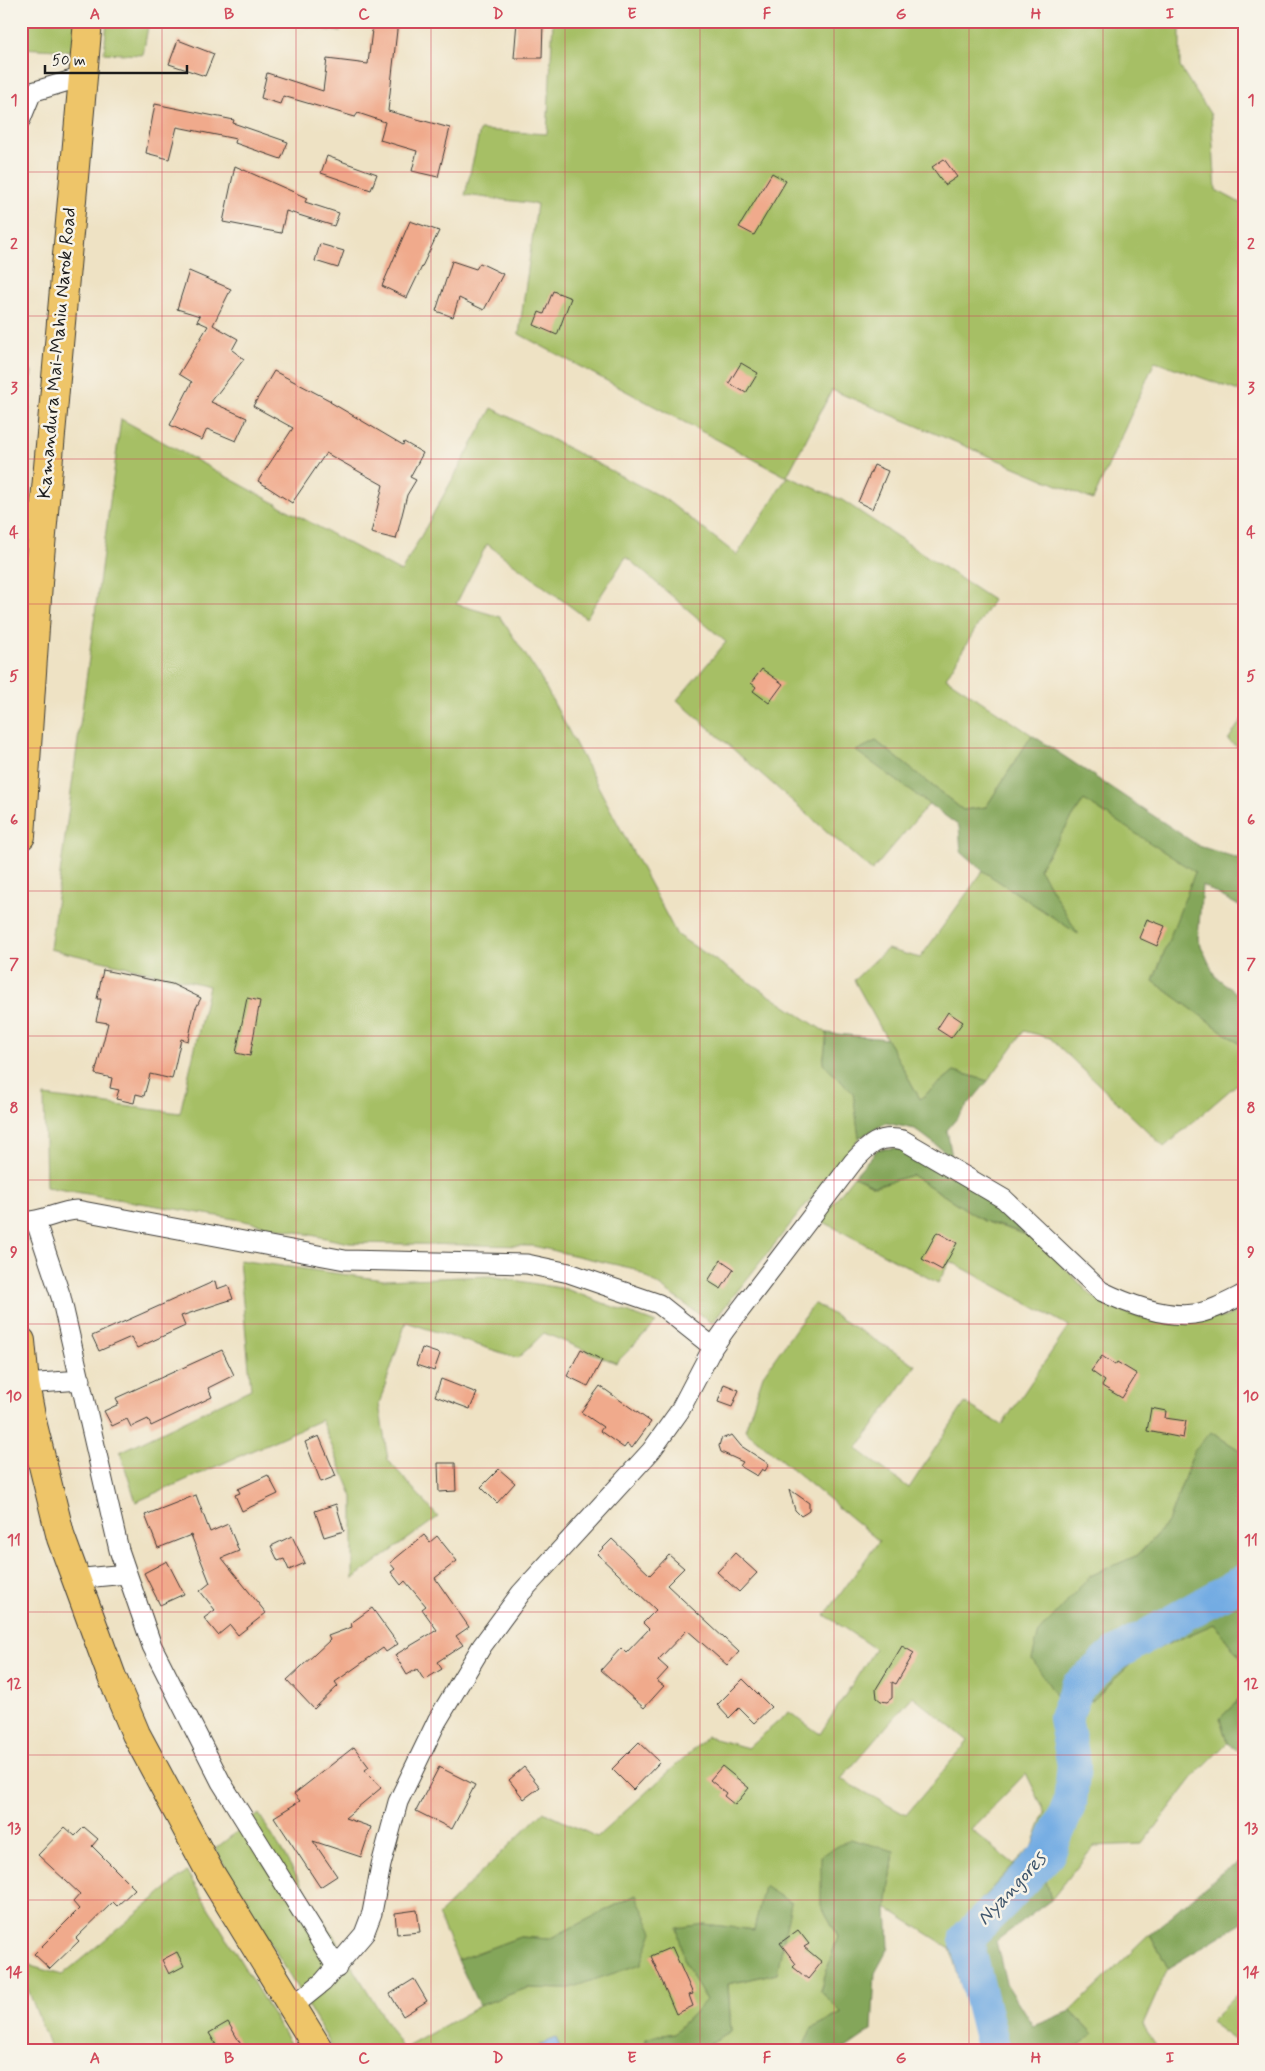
<svg xmlns="http://www.w3.org/2000/svg" width="1265" height="2071" font-family="Mynerve,sans-serif">
<style>
.green{fill:#a6bf65;stroke:#616e40;fill-rule:evenodd}
.forest{fill:#84a65a;stroke:#50613b}
.water{fill:#73ace3;stroke:#486480}
.lines{fill:none;stroke-linecap:round;stroke-linejoin:round}
.river{stroke:#73ace3;stroke-width:34}
.building{fill:#f0aa8c}
.minor-casing{stroke:#3c3a35;stroke-width:21}
.trunk-casing{stroke:#3c3a35;stroke-width:30}
.minor{stroke:#fff;stroke-width:19}
.trunk{stroke:#eec569;stroke-width:28}
.grid{fill:none;stroke:#d1495b;stroke-width:1;stroke-opacity:0.55}
.labels{text-anchor:middle;dominant-baseline:central;stroke-width:5;stroke-linejoin:round;paint-order:stroke}
.street-label{font-size:19px;fill:#1c1c1c;stroke:#f7f3e8}
.water-label{font-size:20px;font-style:italic;fill:#3f566c;stroke:#f7f3e8}
.neatline{fill:none;stroke:#d1495b;stroke-width:2}
.grid-label{font-size:16px;text-anchor:middle;font-weight:bold;fill:#d1495b}
</style>
<rect width="100%" height="100%" fill="#f7f3e8"/>
<filter id="ink" filterUnits="userSpaceOnUse"><feTurbulence type="fractalNoise" baseFrequency=".02" numOctaves="2"/><feDisplacementMap in="SourceGraphic" scale="10" xChannelSelector="R" yChannelSelector="G"/><feConvolveMatrix kernelMatrix="1 2 1 2 8 2 1 2 1" color-interpolation-filters="sRGB"/></filter>
<filter id="wash" filterUnits="userSpaceOnUse"><feTurbulence type="fractalNoise" baseFrequency=".0096" numOctaves="4" result="noise"/><feDisplacementMap in="SourceGraphic" scale="20" xChannelSelector="R" yChannelSelector="G"/><feGaussianBlur stdDeviation="1.12" result="paint"/><feColorMatrix in="noise" values="0 0 0 0 0 0 0 0 0 0 0 0 0 0 0 0 0 1.4 0 .05"/><feComposite in="paint" operator="in"/></filter>
<g filter="url(#wash)">
<rect width="100%" height="100%" fill="#eee2c4"/>
<!-- green -->
<path class="green" d="M21 21H76L75 51 21 48Z
M107 21H149L143 55 104 53Z
M272 21H340V32Z
M553 21H1180V67L1211 115 1216 190 1244 205V393L1155 361 1093 500 832 390 787 476 842 500 993 600 946 678 1032 735 986 807 963 810 876 741 857 751 929 804 872 871 677 700 726 642 626 557 586 618 487 544 456 604 500 617 539 675 677 935 827 1033 823 1064 854 1093 859 1138 712 1323 635 1269 533 1246 349 1243 235 1219 46 1187 44 1096 180 1113 209 986 50 949 121 419 401 572 492 408 665 499 737 555 787 477 519 334 537 204 465 195 480 130 547 134Z
M21 365 32 371 21 508Z
M1244 716V752L1228 740Z
M1084 800 1196 872 1153 981 1244 1047V1078L1164 1147 1050 1038 1024 1031 988 1081 954 1071 920 1099 854 980 887 949 920 958 983 871 1077 933 1039 868Z
M912 1175 984 1221 1036 1238 1091 1295 1124 1313 1169 1324 1226 1317 1244 1308V1453L1212 1433 1195 1449 1168 1522 1138 1555 1090 1576 1092 1701 1138 1657 1214 1624 1244 1663V1695L1220 1718 1227 1743 1195 1775 1142 1844 1094 1846 1051 1900 1045 1876 967 1915 950 1948 887 1908 894 1851 821 1905 838 1936 820 1990 842 2013 811 2029 802 2050H700L731 2032 728 1984 777 1973 765 1886 754 1930 704 1924 685 1963 706 2000 674 2033 647 2038 640 2050H334L215 1849 259 1814 403 2049 479 2006 527 1988 567 1989 636 1895 549 1939 520 1937 458 1960 438 1915 543 1812 597 1837 707 1737 748 1748 789 1712 820 1734 875 1649 825 1615 879 1541 745 1430 763 1375 814 1303 916 1365 857 1449 909 1488 965 1403 1002 1425 1069 1326 950 1261 938 1283 820 1220 854 1176 875 1186ZM913 1696 968 1741 906 1815 841 1779ZM1026 1773 1045 1812 1033 1846 1014 1864 971 1830Z
M239 1260 384 1280 490 1276 566 1289 656 1323 616 1363 544 1333 518 1358 406 1322 379 1404 388 1460 438 1517 353 1579V1497L321 1420 136 1502 120 1452 251 1389Z
M187 1872 294 2050H51L26 1984 21 1986V1960L34 1967 62 1975Z
M1150 1934 1168 1968 1143 2025 1158 2048 1073 2050 1093 2034 1071 2011Z
M1244 1988V2047L1210 2022Z"/>
<!-- forest -->
<path class="forest" d="M1032 735 1199 846 1244 860V909L1202 885 1198 939 1215 976 1244 999V1047L1153 981 1195 872 1084 800 1039 868 1078 934 983 871 961 852 959 826 856 751 876 741 963 810 986 807Z
M827 1033 887 1039 920 1099 954 1071 988 1081 947 1130 952 1157 915 1129 886 1123 859 1138 853 1093 823 1064Z
M901 1148 1001 1202 1036 1237 984 1221 912 1175 875 1186 854 1176 878 1149Z
M1211 1432 1244 1453V1663L1214 1624 1138 1657 1092 1701 1057 1697 1032 1659 1039 1632 1090 1576 1138 1555 1168 1522 1195 1449Z
M1244 1695V1755L1227 1743 1220 1718Z
M850 1839 894 1851 887 1908 889 1947 875 1973 872 2030 843 2050H802L811 2029 842 2013 820 1991 838 1936 821 1905V1856Z
M1244 1860V1922L1168 1968 1150 1934 1221 1873Z
M1014 1864 1045 1876 1051 1900 996 1941 1006 1983 1033 2026 1071 2011 1093 2034 1073 2050H980L950 1948 967 1915Z
M764 1886 791 1903 777 1973 728 1984 731 2032 700 2050H640L647 2038 674 2033 706 2000 685 1963 677 1928 704 1924 754 1930Z
M636 1895 653 1932 641 1964 567 1989 527 1988 479 2006 458 1960 520 1937 549 1939Z"/>
<!-- water -->
<path class="water" d="M556 2038 561 2050H540L539 2045Z"/>
<g class="lines">
<!-- river -->
<path class="river" d="M994 2050 966 1938 1004 1901 1048 1854 1070 1803 1074 1765 1065 1718 1078 1686 1115 1654 1244 1581"/>
</g>
<g id="blocks">
<!-- building -->
<path class="building" d="M373 21H398L388 111 450 128 438 177 412 171 417 151 380 140 385 122 358 113 355 117 283 96 280 104 261 98 267 73 323 91 327 59 368 64Z
M517 21H543L542 58H514Z
M178 40 214 54 205 76 169 64Z
M155 104 234 120 233 123 288 142 281 159 235 143 236 139 177 127 169 159 146 153Z
M327 156 377 174 371 190 321 173Z
M944 159 957 177 945 185 932 167Z
M235 166 307 198 305 202 339 213 334 226 286 211 281 233 223 222Z
M772 173 786 181 754 235 739 227Z
M410 221 439 231 407 298 382 286Z
M320 244 344 251 338 268 315 261Z
M452 261 476 269 480 263 503 274 484 310 459 298 453 317 436 311Z
M189 271 231 289 213 325 238 339 232 350 244 359 211 402 247 418 236 441 207 429 202 440 170 425 192 382 179 374 208 326 197 321 200 316 177 309Z
M553 291 571 298 557 335 534 325 539 312 544 314Z
M741 363 758 373 746 393 729 383Z
M274 371 331 401 330 402 403 445 404 442 423 453 410 477 416 480 407 495 396 539 371 533 383 485 326 453 292 503 258 481 293 428 253 406Z
M874 465 888 471 872 509 858 502Z
M762 669 783 684 769 703 753 691 756 687 751 683Z
M1147 919 1165 926 1157 946 1139 938Z
M103 970 172 984 201 998 195 1010 188 1041 181 1039 172 1079 150 1074 144 1096 136 1094 134 1103 116 1099 119 1090 110 1088 112 1078 95 1074 108 1023 96 1021 101 999H97Z
M247 998 260 1001 250 1056 236 1053Z
M948 1012 963 1022 951 1038 937 1029Z
M937 1232 957 1243 942 1270 922 1259Z
M721 1260 734 1269 721 1289 708 1281Z
M215 1281 217 1289 228 1285 233 1299 181 1316 185 1326 137 1348 131 1337 99 1351 92 1336Z
M422 1348 440 1354 434 1371 416 1365Z
M581 1349 602 1360 588 1386 567 1376Z
M222 1350 234 1375 208 1388 212 1397 151 1426 148 1419 131 1427 127 1419 112 1426 104 1411 119 1404 116 1398Z
M1102 1356 1115 1365 1117 1362 1137 1374 1122 1398 1102 1386 1105 1381 1091 1371Z
M441 1379 477 1393 470 1409 435 1396Z
M724 1384 739 1390 732 1407 718 1402Z
M600 1386 651 1422 632 1448 627 1444 624 1448 600 1431 603 1427 581 1412Z
M1151 1408 1166 1411 1165 1418 1186 1421 1183 1438 1147 1431Z
M732 1435 741 1446 769 1464 765 1471 762 1469 757 1476 740 1466 743 1462 721 1452 719 1446 721 1439Z
M319 1436 336 1476 321 1482 305 1442Z
M438 1463H455L456 1491 439 1492Z
M499 1469 515 1483 497 1503 481 1487Z
M268 1475 278 1494 242 1511 235 1495 240 1493 238 1489Z
M789 1489 809 1503V1511L806 1513 801 1516 795 1510Z
M196 1495 210 1532 228 1524 239 1551 222 1558 266 1613 238 1635 230 1625 218 1635 204 1618 215 1610 200 1591 210 1583 191 1535 158 1548 145 1515Z
M336 1504 344 1531 324 1537 315 1511Z
M424 1535 430 1542 437 1536 457 1561 435 1578 469 1627 456 1636 463 1645 437 1662 442 1669 424 1680 417 1669 407 1675 395 1655 437 1630 422 1609 426 1606 405 1581 401 1585 391 1572 395 1569 390 1563Z
M292 1536 305 1563 289 1570 284 1559 278 1561 271 1546Z
M612 1539 650 1575 669 1555 684 1568 667 1585 739 1652 727 1665 687 1630 658 1660 668 1669 657 1681 664 1686 644 1708 601 1670 621 1648 626 1653 649 1629 643 1623 656 1610 597 1554Z
M735 1553 757 1573 739 1592 717 1572Z
M167 1561 184 1594 160 1605 144 1573Z
M372 1608 398 1644 386 1652 383 1648 335 1682 338 1686 314 1709 287 1680 330 1640 328 1636 352 1627 351 1623Z
M902 1646 914 1653 896 1684 892 1682V1698L887 1702 881 1701 877 1698 876 1689Z
M743 1679 771 1707 754 1723 739 1708 729 1718 717 1705Z
M639 1742 660 1762 633 1790 612 1769Z
M354 1747 369 1767 365 1770 381 1788 345 1818 371 1827 361 1857 313 1841 337 1876 320 1887 274 1817 300 1801 294 1794Z
M722 1766 749 1788 735 1805 724 1796 726 1793 710 1780Z
M439 1767 475 1785 452 1829 416 1811Z
M524 1767 540 1787 524 1799 509 1780Z
M65 1827 75 1836 84 1827 98 1839 92 1846 135 1889 117 1906 113 1902 76 1938 79 1941 50 1969 34 1954 79 1909 73 1902 80 1894 38 1855Z
M417 1910 420 1932 397 1934 395 1913Z
M798 1930 809 1944 804 1947 822 1962 808 1979 793 1967 796 1964 780 1943Z
M672 1947 693 1994 689 1995 693 2006 676 2014 651 1956Z
M177 1952 184 1966 169 1974 162 1960Z
M414 1979 427 2001 403 2016 390 1994Z
M228 2022 244 2050H219L209 2033Z"/>
</g>
</g>
<g filter="url(#ink)">
<use href="#blocks" fill-opacity="0" stroke="#3c3a35" stroke-width="1"/>
<g class="lines">
<!-- minor casing -->
<g class="minor-casing">
<path id="minor" d="M21 119 32 92 82 77
M21 1221C41 1223 57 1211 77 1210L345 1260 527 1264 569 1273 659 1304 713 1347
M36 1222 61 1297 119 1550 152 1646 221 1782 337 1968
M25 1384 81 1380
M74 1579 126 1574
M293 2006 323 1982 364 1934 372 1913 381 1865 398 1802 437 1721 482 1646 521 1593 651 1451 679 1412 713 1347 725 1330 853 1162C868 1146 879 1134 903 1140L1004 1199 1101 1291C1128 1304 1164 1318 1194 1314 1212 1311 1228 1302 1244 1294"/>
</g>
<!-- trunk casing -->
<g class="trunk-casing">
<path id="trunk" d="M21 836 39 568 88 21
M21 1341 25 1384 32 1421 61 1538 112 1677 136 1734 211 1874 319 2050"/>
</g>
<!-- minor -->
<use href="#minor" class="minor"/>
<!-- trunk -->
<use href="#trunk" class="trunk"/>
</g>
</g>
<!-- grid -->
<path class="grid" d="M162 21V2050M296 21V2050M431 21V2050M565 21V2050M700 21V2050M834 21V2050M969 21V2050M1103 21V2050M21 172H1244M21 316H1244M21 459H1244M21 604H1244M21 748H1244M21 891H1244M21 1036H1244M21 1180H1244M21 1324H1244M21 1468H1244M21 1612H1244M21 1755H1244M21 1900H1244"/>
<g class="labels">
<!-- street labels -->
<g class="street-label">
<text transform="translate(57 353) rotate(-85)">Kamandura Mai-Mahiu Narok Road</text>
</g>
<!-- water labels -->
<g class="water-label">
<text transform="translate(1012 1889) rotate(-47)">Nyangores</text>
</g>
</g>
<!-- margin -->
<rect width="1265" height="2071" fill="none" stroke="#f7f3e8" stroke-width="55"/>
<!-- scale -->
<path d="M45 65v8h142v-8" fill="none" stroke="#1c1c1c" stroke-width="2.5"/>
<text x="52" y="65" font-size="15" fill="#1c1c1c" stroke="#f7f3e8" stroke-width="4" paint-order="stroke">50 m</text>
<rect x="28" y="28" width="1210" height="2016" class="neatline"/>
<g class="grid-label">
<text x="95" y="19">A</text>
<text x="229" y="19">B</text>
<text x="364" y="19">C</text>
<text x="498" y="19">D</text>
<text x="632" y="19">E</text>
<text x="767" y="19">F</text>
<text x="901" y="19">G</text>
<text x="1036" y="19">H</text>
<text x="1170" y="19">I</text>
<text x="14" y="105">1</text>
<text x="1251" y="105">1</text>
<text x="14" y="249">2</text>
<text x="1251" y="249">2</text>
<text x="14" y="393">3</text>
<text x="1251" y="393">3</text>
<text x="14" y="537">4</text>
<text x="1251" y="537">4</text>
<text x="14" y="681">5</text>
<text x="1251" y="681">5</text>
<text x="14" y="825">6</text>
<text x="1251" y="825">6</text>
<text x="14" y="969">7</text>
<text x="1251" y="969">7</text>
<text x="14" y="1113">8</text>
<text x="1251" y="1113">8</text>
<text x="14" y="1257">9</text>
<text x="1251" y="1257">9</text>
<text x="14" y="1401">10</text>
<text x="1251" y="1401">10</text>
<text x="14" y="1545">11</text>
<text x="1251" y="1545">11</text>
<text x="14" y="1689">12</text>
<text x="1251" y="1689">12</text>
<text x="14" y="1833">13</text>
<text x="1251" y="1833">13</text>
<text x="14" y="1977">14</text>
<text x="1251" y="1977">14</text>
<text x="95" y="2063">A</text>
<text x="229" y="2063">B</text>
<text x="364" y="2063">C</text>
<text x="498" y="2063">D</text>
<text x="632" y="2063">E</text>
<text x="767" y="2063">F</text>
<text x="901" y="2063">G</text>
<text x="1036" y="2063">H</text>
<text x="1170" y="2063">I</text>
</g>
</svg>
